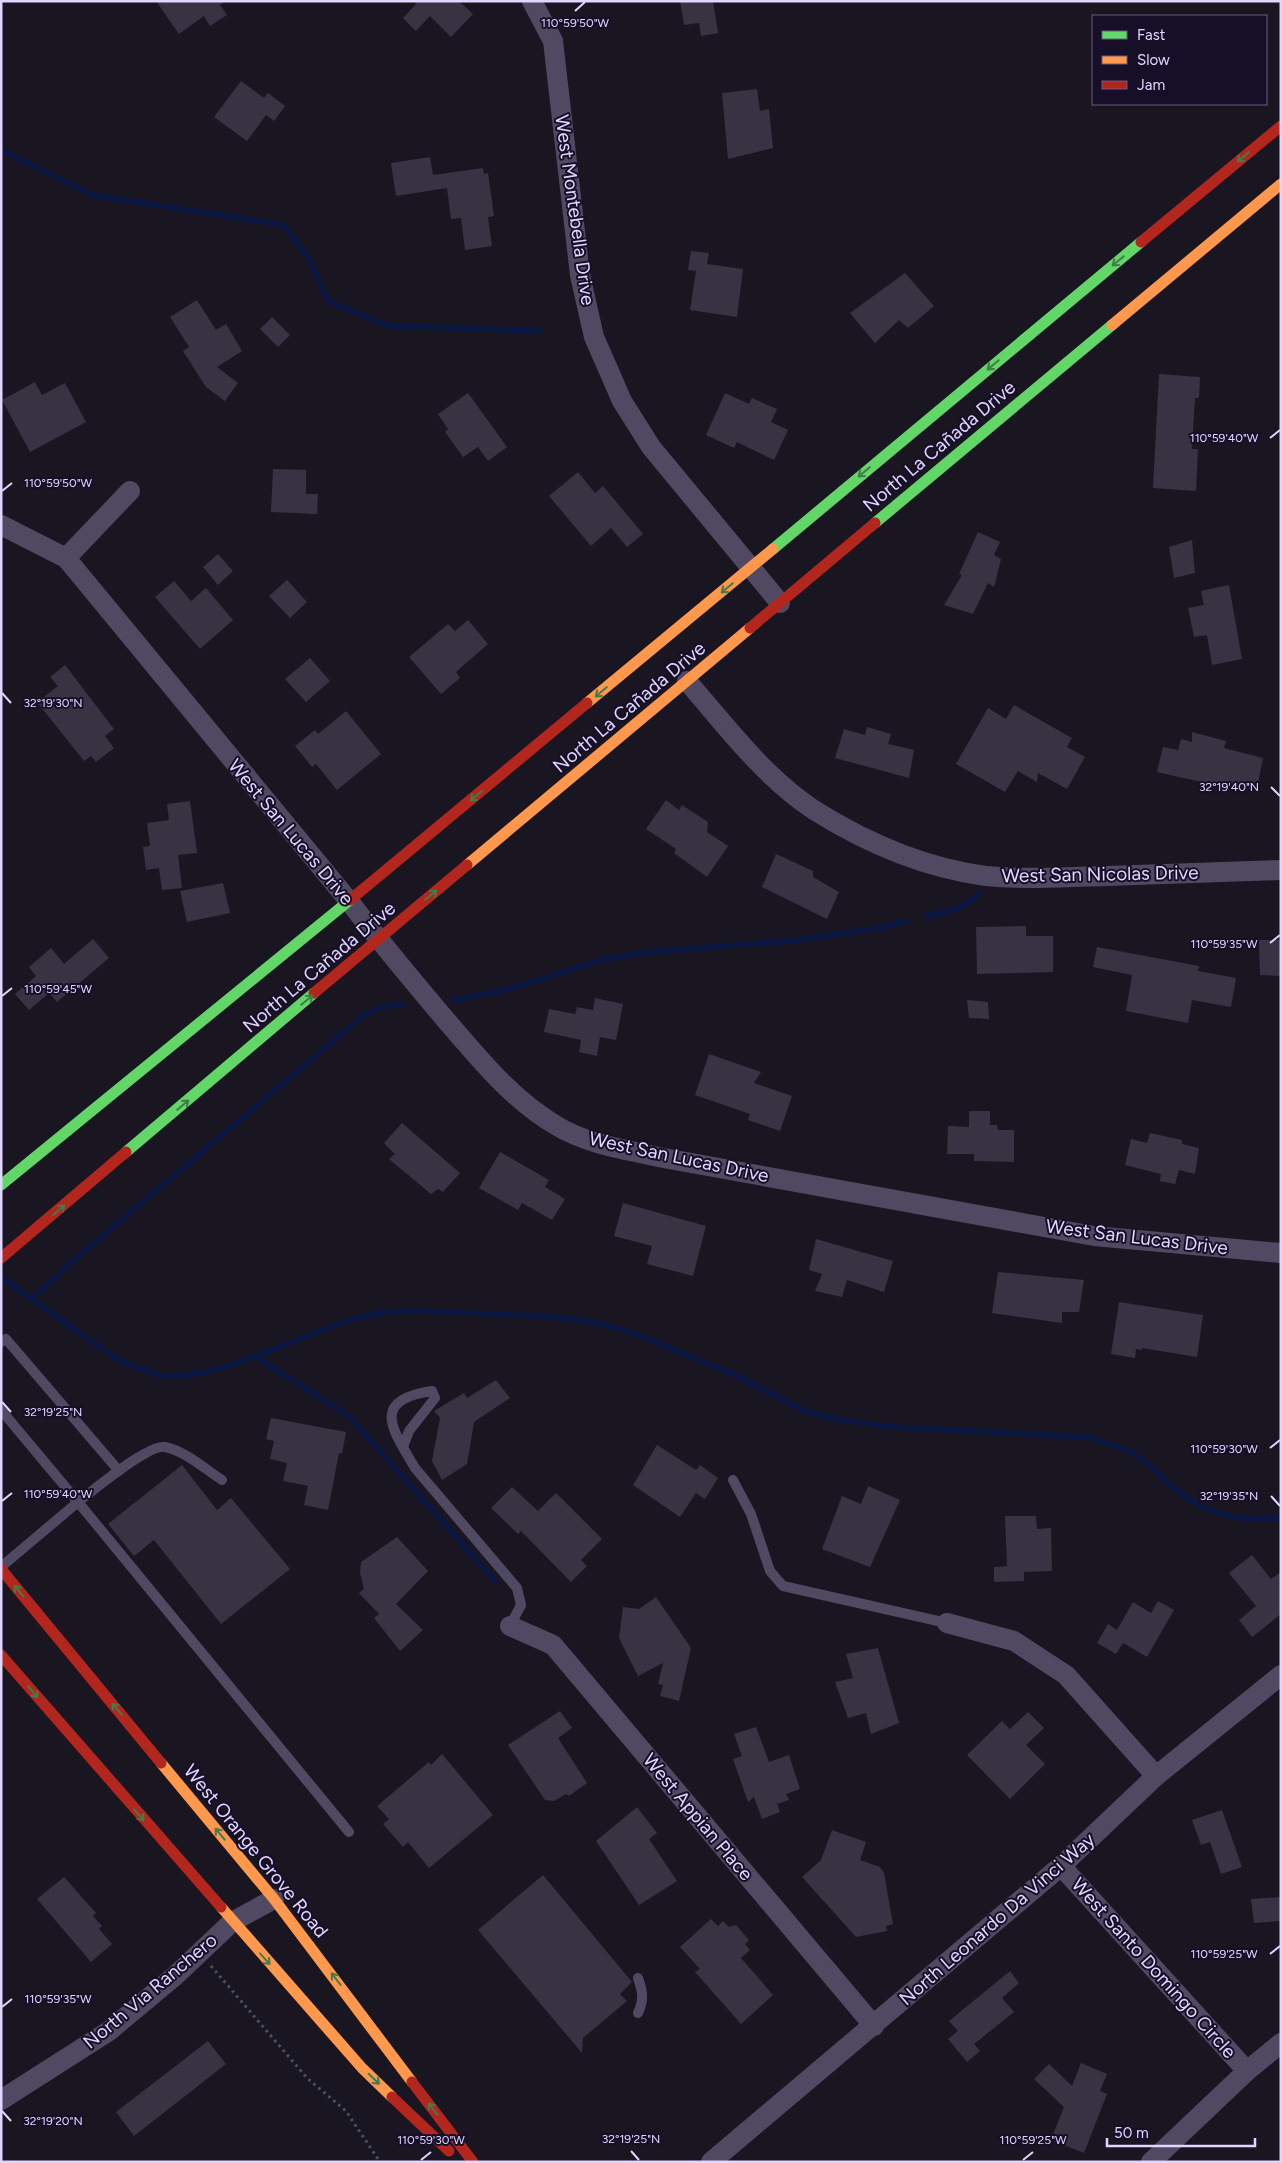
<svg xmlns="http://www.w3.org/2000/svg" width="1282" height="2163" font-family="Figtree,sans-serif">
<style>
.lines{fill:none;stroke-linecap:round;stroke-linejoin:round}
.stream{stroke:#0b1743;stroke-width:5.5}
.building{fill:#383343}
.path{stroke:#495363;stroke-width:3;stroke-dasharray:2.5 4;stroke-linecap:butt}
.lane{stroke:#4f4a62;stroke-width:10}
.street{stroke:#4f4a62;stroke-width:20}
.fast{stroke:#63d668;stroke-width:11}
.slow{stroke:#ff974d;stroke-width:11}
.jam{stroke:#b3261e;stroke-width:11}
.oneway{stroke:#417c4b}
.ticks{fill:none;stroke:#e0d6ff;stroke-width:2}
.labels{text-anchor:middle;dominant-baseline:central;stroke-width:4;stroke-linejoin:round;paint-order:stroke}
.street-label{font-size:19px;fill:#e0d6ff;stroke:#170f27}
.ticks-label{font-size:12px;text-anchor:middle;fill:#e0d6ff;stroke:#170f27;stroke-width:4;stroke-linejoin:round;paint-order:stroke}
</style>
<rect width="100%" height="100%" fill="#191521"/>
<g class="lines">
<!-- stream -->
<path class="stream" d="M1 150 93 195 284 225 309 259 328 301 388 326 540 331
M927 916 960 908 981 893
M453 1000 505 990 606 959 650 952 791 941 885 927 906 921
M1 1277 118 1360 161 1376H181L206 1372 237 1363 349 1320 384 1312 419 1311 539 1316 582 1320 628 1331 735 1375 807 1412 839 1420 894 1427 1088 1437C1108 1443 1128 1449 1144 1461 1154 1468 1162 1477 1170 1485 1205 1515 1236 1522 1281 1518
M33 1298 73 1261 364 1015 382 1007 403 1004
M255 1356 350 1417 495 1581"/>
</g>
<!-- building -->
<path class="building" d="M156 1H226L220 5 227 15 210 26 204 16 179 34Z
M414 1H459L473 14 451 37 430 16 416 31 403 18 416 4Z
M680 1H713L718 33 701 36 699 23 684 25Z
M241 81 264 98 268 93 285 106 274 121 266 115 247 141 214 117Z
M757 89 760 111 769 109 773 148 728 159 722 93Z
M430 157 433 175 483 168 484 174 488 173 494 216 488 217 492 246 465 250 461 218 451 219 447 188 396 196 391 163Z
M691 251 709 253 707 264 743 269 737 317 690 310 696 271 688 270Z
M905 273 934 306 908 328 899 320 875 343 850 313Z
M197 300 216 330 226 324 242 351 217 367 238 383 225 401 206 387 183 351 189 347 170 317Z
M272 317 290 335 278 347 260 329Z
M1159 374 1200 377 1199 398H1195L1192 449H1198L1196 491 1153 488Z
M35 382 42 395 65 383 86 422 30 452 2 400Z
M468 393 507 447 488 461 478 447 463 457 445 432 448 429 438 414Z
M725 393 749 404 752 398 777 409 771 422 788 430 774 460 737 442 734 448 706 435Z
M273 469 306 470V494H318L317 514 271 512Z
M578 472 595 493 603 486 643 534 627 547 611 528 591 546 549 496Z
M978 532 1000 542 994 555 1001 559 994 587 988 583 973 614 944 605 962 575 959 574Z
M1192 540 1195 573 1174 578 1169 547Z
M218 554 233 571 218 585 203 567Z
M287 580 307 602 290 618 269 596Z
M174 581 191 601 206 588 233 620 200 649 155 597Z
M1229 585 1242 659 1212 665 1207 635 1194 637 1188 608 1204 605 1201 591Z
M468 620 488 644 456 672 460 678 441 694 409 657 448 624 455 631Z
M310 658 330 681 306 702 285 679Z
M65 665 114 729 105 736 114 748 96 762 91 756 84 761 37 702 58 686 50 677Z
M1014 705 1072 738 1067 747 1085 757 1067 789 1038 773 1037 782 1018 771 1005 792 956 764 988 708 1006 719Z
M346 711 381 754 337 790 316 764 312 767 295 746 315 730 318 734Z
M867 727 891 734 888 744 914 750 909 778 835 758 844 729 865 735Z
M1192 732 1226 741 1224 748 1263 758 1257 789 1238 785 1237 790 1157 772 1163 747 1178 750 1181 739 1192 742Z
M666 800 679 810 682 805 708 822 707 832 728 846 707 877 674 853 676 849 646 829Z
M190 801 197 853 178 855 182 888 162 890 159 868 146 870 143 847 150 846 147 823 169 820 167 804Z
M776 854 813 871V877L839 892 827 919 762 887Z
M223 883 230 913 187 922 180 891Z
M1026 926V936H1053V972L977 974 976 927Z
M93 939 109 958 57 1002 49 993 29 1010 15 994 36 976 29 967 51 948 64 964Z
M1259 940H1281V976L1260 975Z
M1097 947 1199 966 1198 971 1236 978 1231 1007 1192 1000 1188 1023 1126 1011 1132 975 1093 967Z
M595 998 623 1004 616 1040 600 1037 597 1056 579 1052 581 1040 544 1032 549 1009 575 1014 577 1007 593 1010Z
M967 1000 988 1002 989 1019 969 1018Z
M709 1054 761 1072 754 1083 792 1096 780 1131 748 1120 750 1114 695 1095Z
M969 1111H990V1125H997L998 1130H1014V1162L974 1161V1154H947L948 1126 969 1127Z
M402 1123 460 1173 443 1192 438 1189 431 1194 389 1159 395 1154 384 1143Z
M1150 1133 1182 1140V1144L1199 1148 1195 1174 1179 1170 1175 1184 1160 1181 1161 1174 1125 1165 1131 1139 1147 1143Z
M500 1152 549 1180 545 1187 565 1199 552 1220 522 1203 518 1210 479 1188Z
M623 1203 706 1226 693 1276 647 1264 652 1246 614 1236Z
M816 1239 893 1261 884 1292 847 1280 842 1297 815 1291 822 1274 809 1270Z
M998 1272 1084 1280 1079 1312H1062V1323L992 1313Z
M1119 1302 1203 1315 1197 1357 1142 1348V1350L1136 1349 1135 1358 1111 1354Z
M496 1380 510 1398 474 1422 467 1464 442 1480 432 1461 440 1418 434 1411 464 1393 467 1398Z
M271 1418 346 1432 342 1454 339 1453 328 1510 304 1505 308 1486 283 1481 287 1463 270 1459 274 1441 266 1439Z
M657 1445 696 1470 700 1465 718 1478 705 1499 696 1493 680 1517 633 1485Z
M182 1465 217 1510 231 1498 290 1569 221 1624 154 1540 134 1556 108 1524Z
M868 1486 900 1500 870 1567 822 1549 842 1496 861 1504Z
M512 1487 538 1511 556 1493 602 1539 581 1560 587 1566 571 1582 521 1531 518 1534 491 1508Z
M1005 1516H1036L1037 1529 1051 1528 1052 1571 1024 1572V1581L994 1582V1567L1007 1566Z
M397 1537 428 1571 396 1604 423 1630 400 1651 374 1618 379 1614 359 1593 364 1589 360 1573 361 1562Z
M1252 1555 1271 1579 1281 1572V1614L1252 1637 1239 1620 1256 1606 1229 1573Z
M656 1597 691 1648 679 1701 660 1696 663 1685 658 1684 663 1663 638 1676 619 1638 623 1607 639 1609Z
M1158 1601 1174 1610 1147 1657 1123 1643 1116 1654 1097 1643 1108 1624 1117 1630 1133 1602 1151 1613Z
M878 1648 899 1723 871 1734 866 1713 848 1718 835 1682 853 1678 846 1654Z
M560 1711 572 1728 558 1738 587 1783 569 1796 566 1794 554 1801 545 1800 508 1745Z
M1028 1712 1044 1728 1026 1745 1045 1764 1010 1799 967 1755 1002 1721 1010 1729Z
M756 1727 769 1762 789 1755 800 1789 786 1794 789 1800 777 1804 780 1812 762 1819 754 1797 748 1802 733 1759 742 1756 734 1734Z
M442 1754 493 1815 429 1868 408 1842 403 1847 383 1824 389 1819 377 1806 429 1762 431 1765Z
M637 1807 657 1833 649 1839 677 1881 639 1905 596 1841Z
M1222 1810 1242 1867 1221 1874 1210 1842 1201 1845 1192 1820Z
M832 1830 866 1842 860 1860 880 1867 884 1873 893 1924 886 1926 887 1931 856 1937 802 1877 821 1860Z
M543 1875 632 1982 620 1994 627 2001 583 2038 582 2053 478 1930Z
M64 1877 96 1913 93 1916 102 1926 99 1929 112 1944 91 1962 37 1899Z
M1281 1897V1921L1254 1923 1251 1899Z
M711 1919 718 1926 723 1921 729 1927 736 1925 749 1940 745 1944 750 1950 741 1958 773 1995 741 2024 695 1972 700 1969 680 1947Z
M1010 1971 1019 1983 1002 1998 1014 2012 974 2044 980 2051 967 2062 948 2039 958 2031 949 2021Z
M208 2041 226 2064 134 2136 116 2112Z
M1081 2063 1107 2074 1100 2091 1107 2094 1084 2153 1051 2140 1064 2107 1034 2079 1049 2064 1072 2086Z"/>
<g class="lines">
<!-- path -->
<path class="path" d="M211 1966 307 2078 346 2111 380 2162"/>
<!-- lane -->
<path class="lane" d="M1 1342 6 1339 119 1471
M1 1410 78 1502 1 1567
M403 1447 409 1431 435 1398 432 1391C369 1400 393 1430 415 1468L517 1588 521 1605 510 1626
M222 1480C205 1469 185 1451 165 1447 148 1444 94 1490 78 1502L349 1832
M733 1480 751 1514 770 1571 783 1586 947 1623
M638 1978C643 1992 644 2000 638 2013"/>
<!-- street -->
<path class="street" d="M532 1 553 41 580 275 594 337 622 401 651 447 780 603
M1 525 66 558 349 901C380 942 412 980 445 1019 479 1058 511 1099 557 1126 587 1144 623 1149 658 1157L1094 1236 1281 1253
M66 558 130 491
M687 681C726 726 764 777 814 810 865 842 925 868 986 876 1026 880 1067 877 1107 876 1165 874 1223 872 1281 870
M947 1623 1014 1641 1066 1675 1156 1776
M510 1626 553 1645 874 2026
M1061 1866 1247 2071
M1 2100 109 2031 176 1975 232 1922 274 1899
M711 2162 1061 1866 1156 1776 1281 1675
M1151 2162 1247 2071 1281 2043"/>
<!-- fast -->
<path class="fast" d="M875 523 1112 325
M773 549 1141 242
M126 1152 314 993
M1 1185 350 900"/>
<!-- slow -->
<path class="slow" d="M1112 325 1281 184
M587 703 773 549
M467 865 750 628
M161 1763 274 1899 412 2082
M221 1907 362 2068 392 2097"/>
<!-- jam -->
<path class="jam" d="M1141 242 1281 126
M750 628 875 523
M350 900 587 703
M314 993 467 865
M1 1258 126 1152
M1 1569 161 1763
M1 1655 221 1907
M412 2082 473 2162
M392 2097 449 2151"/>
</g>
<!-- one-way arrows -->
<defs><path id="oneway-shaft" d="M-6 0H5M1.5-3L5.5 0L1.5 3" fill="none" stroke-width="1.6" stroke-linecap="round" stroke-linejoin="round" transform="scale(1.25)"/></defs>
<g class="oneway">
<use href="#oneway-shaft" transform="translate(1243 157) rotate(140)"/>
<use href="#oneway-shaft" transform="translate(1118 261) rotate(140)"/>
<use href="#oneway-shaft" transform="translate(993 365) rotate(140)"/>
<use href="#oneway-shaft" transform="translate(864 472) rotate(140)"/>
<use href="#oneway-shaft" transform="translate(727 588) rotate(140)"/>
<use href="#oneway-shaft" transform="translate(601 692) rotate(140)"/>
<use href="#oneway-shaft" transform="translate(476 796) rotate(140)"/>
<use href="#oneway-shaft" transform="translate(431 895) rotate(-40)"/>
<use href="#oneway-shaft" transform="translate(307 1000) rotate(-40)"/>
<use href="#oneway-shaft" transform="translate(183 1105) rotate(-40)"/>
<use href="#oneway-shaft" transform="translate(59 1210) rotate(-40)"/>
<use href="#oneway-shaft" transform="translate(19 1591) rotate(-129)"/>
<use href="#oneway-shaft" transform="translate(33 1692) rotate(50)"/>
<use href="#oneway-shaft" transform="translate(117 1709) rotate(-130)"/>
<use href="#oneway-shaft" transform="translate(139 1815) rotate(49)"/>
<use href="#oneway-shaft" transform="translate(220 1834) rotate(-130)"/>
<use href="#oneway-shaft" transform="translate(265 1959) rotate(48)"/>
<use href="#oneway-shaft" transform="translate(336 1979) rotate(-128)"/>
<use href="#oneway-shaft" transform="translate(374 2079) rotate(44)"/>
<use href="#oneway-shaft" transform="translate(433 2109) rotate(-127)"/>
</g>
<!-- ticks -->
<path class="ticks" d="M575 11 585 2M1270 438 1280 430M2 491 12 483M2 693 11 703M1271 787 1280 796M1270 943 1280 935M2 996 12 988M2 1402 11 1412M1270 1448 1280 1440M1271 1496 1280 1506M2 1501 12 1493M1270 1954 1280 1946M2 2007 12 1999M2 2111 11 2121M631 2151 639 2160M421 2160 431 2152M1023 2160 1033 2152"/>
<g class="labels">
<!-- street labels -->
<g class="street-label">
<text transform="translate(575 210) rotate(82)">West Montebella Drive</text>
<text transform="translate(939 446) rotate(-40)">North La Cañada Drive</text>
<text transform="translate(629 707) rotate(-40)">North La Cañada Drive</text>
<text transform="translate(291 832) rotate(50)">West San Lucas Drive</text>
<text transform="translate(1100 874) rotate(-1)">West San Nicolas Drive</text>
<text transform="translate(319 967) rotate(-40)">North La Cañada Drive</text>
<text transform="translate(679 1157) rotate(12)">West San Lucas Drive</text>
<text transform="translate(1137 1237) rotate(7)">West San Lucas Drive</text>
<text transform="translate(698 1817) rotate(50)">West Appian Place</text>
<text transform="translate(256 1851) rotate(51)">West Orange Grove Road</text>
<text transform="translate(997 1919) rotate(-41)">North Leonardo Da Vinci Way</text>
<text transform="translate(1154 1968) rotate(48)">West Santo Domingo Circle</text>
<text transform="translate(150 1991) rotate(-40)">North Via Ranchero</text>
</g>
</g>
<g class="ticks-label">
<text x="575" y="27">110°59'50"W</text>
<text x="1224" y="442">110°59'40"W</text>
<text x="58" y="487">110°59'50"W</text>
<text x="53" y="707">32°19'30"N</text>
<text x="1229" y="791">32°19'40"N</text>
<text x="1224" y="948">110°59'35"W</text>
<text x="58" y="993">110°59'45"W</text>
<text x="53" y="1416">32°19'25"N</text>
<text x="1224" y="1453">110°59'30"W</text>
<text x="58" y="1498">110°59'40"W</text>
<text x="1229" y="1500">32°19'35"N</text>
<text x="1224" y="1958">110°59'25"W</text>
<text x="58" y="2003">110°59'35"W</text>
<text x="53" y="2125">32°19'20"N</text>
<text x="631" y="2143">32°19'25"N</text>
<text x="431" y="2144">110°59'30"W</text>
<text x="1033" y="2144">110°59'25"W</text>
</g>
<!-- border -->
<rect width="1282" height="2163" fill="none" stroke="#e0d6ff" stroke-width="5"/>
<!-- legend -->
<rect x="1092" y="15" width="175" height="90" fill="#170f27" stroke="#675f7d"/>
<rect x="1102" y="31" width="25" height="8" fill="#63d668" stroke="#675f7d"/>
<text x="1137" y="40" font-size="15" fill="#e0d6ff">Fast</text>
<rect x="1102" y="56" width="25" height="8" fill="#ff974d" stroke="#675f7d"/>
<text x="1137" y="65" font-size="15" fill="#e0d6ff">Slow</text>
<rect x="1102" y="81" width="25" height="8" fill="#b3261e" stroke="#675f7d"/>
<text x="1137" y="90" font-size="15" fill="#e0d6ff">Jam</text>
<!-- scale -->
<path d="M1107 2138v8h148v-8" fill="none" stroke="#e0d6ff" stroke-width="2.5"/>
<text x="1114" y="2138" font-size="15" fill="#e0d6ff" stroke="#170f27" stroke-width="4" paint-order="stroke">50 m</text>
</svg>
